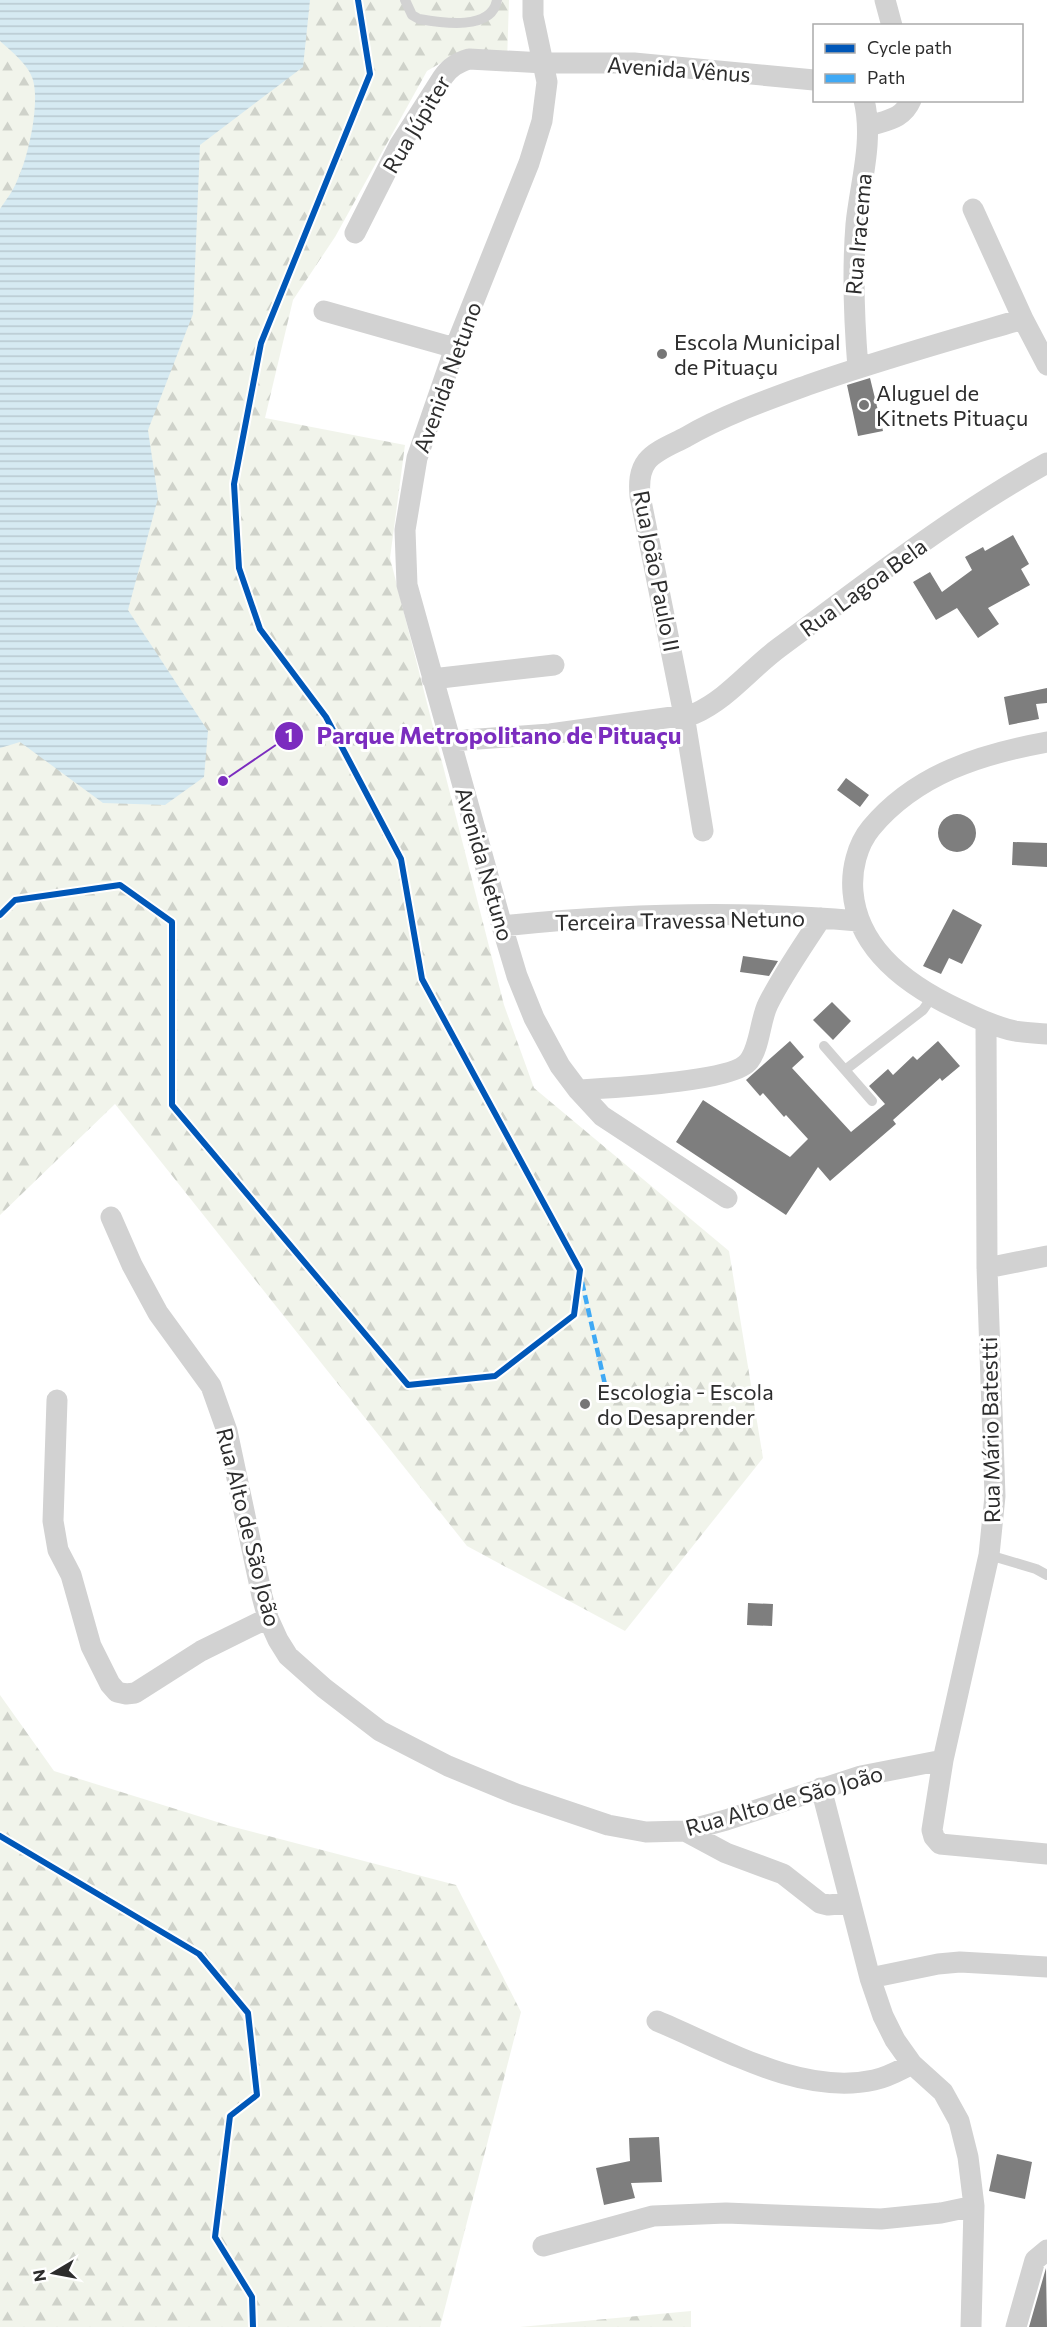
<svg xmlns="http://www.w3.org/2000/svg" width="1047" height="2327" font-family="Commissioner,sans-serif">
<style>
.forest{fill:url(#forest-firs)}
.water{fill:url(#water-rules)}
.building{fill:#7e7e7e}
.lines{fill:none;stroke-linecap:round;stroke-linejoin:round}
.lane{stroke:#d2d2d2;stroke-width:10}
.street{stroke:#d2d2d2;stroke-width:21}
.quiet{stroke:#3fa9f5;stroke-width:4.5;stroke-dasharray:9 4.5;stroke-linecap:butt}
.cycleway-casing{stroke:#fff;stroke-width:10}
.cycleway{stroke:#0057b8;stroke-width:6}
.poi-dot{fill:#767676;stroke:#fff;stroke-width:2}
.labels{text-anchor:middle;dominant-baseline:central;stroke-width:6;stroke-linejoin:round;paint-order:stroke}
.street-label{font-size:22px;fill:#2d2d2d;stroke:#fff}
.poi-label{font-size:22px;fill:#2d2d2d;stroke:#fff;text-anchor:start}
.leader{fill:none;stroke:#7b2cbf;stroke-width:2}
.callout-dot{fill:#7b2cbf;stroke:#fff;stroke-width:2}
.mark-label{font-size:18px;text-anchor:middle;font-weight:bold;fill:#fff}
.callout-label{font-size:24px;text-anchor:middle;font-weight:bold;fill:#7b2cbf;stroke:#fff;stroke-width:6;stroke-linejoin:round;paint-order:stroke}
</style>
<defs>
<pattern id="forest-firs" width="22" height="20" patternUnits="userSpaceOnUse" patternTransform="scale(1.5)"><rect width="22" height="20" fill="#f1f4eb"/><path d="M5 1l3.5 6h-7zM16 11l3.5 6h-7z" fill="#cfd2ca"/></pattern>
<pattern id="water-rules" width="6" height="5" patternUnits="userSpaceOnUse" patternTransform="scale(1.5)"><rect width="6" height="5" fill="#d6eaf2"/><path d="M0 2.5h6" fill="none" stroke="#b8c9d0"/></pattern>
</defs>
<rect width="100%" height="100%" fill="#fff"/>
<!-- forest -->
<path class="forest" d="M0 0H509L507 62 456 54 427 71 335 237 293 300 265 418 405 445 390 558 504 1005 534 1088 729 1251 763 1458 625 1631 467 1546 115 1104 0 1215Z
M0 1695 54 1771 230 1826 456 1885 521 2012 440 2327H0Z
M691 2311V2327H520Z"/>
<!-- water -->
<path class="water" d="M0 0H310L303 67 200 145 193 314 148 430 158 498 128 610 208 731 204 777 165 805 103 803 20 742 0 748V209C6 200 13 191 17 181 28 158 40 105 33 80 29 65 11 51 0 41Z"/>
<!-- building -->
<path class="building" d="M870 378 883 431 858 436 847 385Z
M1013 535 1029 564 1021 569 1030 585 988 608 999 624 978 638 957 608 936 620 913 582 930 572 942 592 972 570 965 557 983 547 985 551Z
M1047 688V703L1036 704 1039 719 1009 725 1004 697Z
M846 778 869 795 860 807 837 790Z
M938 833a19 19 0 1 1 38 0a19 19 0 1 1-38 0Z
M1013 842 1047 843V867L1012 865Z
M953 909 982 925 962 964 949 958 941 974 923 966Z
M743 956 778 961 769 976 740 972Z
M832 1002 851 1021 833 1040 813 1020Z
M790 1041 804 1057 792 1068 851 1132 885 1104 869 1086 888 1069 893 1075 913 1056 917 1060 938 1041 960 1066 942 1081 940 1078 893 1120 896 1124 830 1181 818 1167 786 1215 676 1142 703 1100 790 1157 808 1139 786 1115 784 1117 763 1093 760 1096 746 1080Z
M748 1603 773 1604 772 1626 747 1625Z
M659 2137 662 2182 631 2183 635 2198 604 2205 596 2168 630 2161 629 2138Z
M997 2154 1032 2162 1025 2199 989 2191Z
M1046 2268 1047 2327H1029Z"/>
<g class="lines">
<!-- lane -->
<path class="lane" d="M405 0 412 15 419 19C442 23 492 31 497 0
M824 1046 872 1101
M845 1070 923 1010 932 997
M989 1555 1036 1569 1047 1575"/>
<!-- street -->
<path class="street" d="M533 0V16L547 82 542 121 529 163 455 348 417 458 405 530 407 585 502 926 517 976 534 1018 560 1066 578 1090 602 1116 727 1198
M885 0 892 26
M869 126C887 120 903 119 911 100
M973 209 1023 319 1047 365
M355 233 399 146 443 77C450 67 457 63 469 59L544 63H634L814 80
M324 311 455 348
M858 368C854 319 852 274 856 224 860 184 874 141 864 100
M432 679 554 665
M451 741 550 734 694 714C728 699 751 668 780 647 867 583 953 515 1047 463
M1047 742C981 754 916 774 871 828 857 845 851 870 853 892 858 951 910 987 960 1010 978 1019 996 1027 1015 1031 1026 1033 1037 1033 1047 1034
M703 831 684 715 640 496C639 484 639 471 647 461 656 450 673 444 686 437 724 415 767 400 808 385 879 360 951 340 1023 319
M502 926C619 914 740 910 858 921
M986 1023 987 1268 995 1496 989 1555 943 1760 932 1830 934 1837 940 1844 1047 1854
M578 1090C607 1088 734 1082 749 1061 760 1047 760 1020 768 1004 783 974 803 946 821 918
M111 1217 132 1265 158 1313 211 1386 227 1431 262 1596 268 1618 278 1640 288 1656 324 1688 380 1731 448 1766 516 1794 608 1825 646 1832 685 1831 726 1820 861 1776 943 1760
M987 1268 1047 1256
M57 1400 53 1521 58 1550 71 1575 91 1646 110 1684 117 1692 126 1694 135 1693 201 1651 268 1618
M821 1788 870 1978 883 2016 895 2040 912 2064 943 2092 959 2121 968 2157 974 2206 971 2327
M685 1831 726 1853 783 1874 820 1903 828 1905 850 1903
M870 1978 938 1964 960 1962 1047 1967
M657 2021C722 2048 802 2096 874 2080 888 2077 900 2070 912 2064
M543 2246 653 2216 726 2213 881 2219 941 2213 974 2206
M1016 2327 1035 2260 1047 2250"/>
<!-- quiet -->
<path class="quiet" d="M582 1282 608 1398"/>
<!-- cycleway casing -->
<g class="cycleway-casing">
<path id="cycleway" d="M0 915 15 900 120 885 172 922V1105L408 1385 495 1376 574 1315 580 1270 422 979 401 859 326 717 260 629 239 568 234 484 261 343 370 74 358 0
M0 1836 199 1954 248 2013 257 2095 230 2116 215 2237 252 2297 253 2327"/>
</g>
<!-- cycleway -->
<use href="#cycleway" class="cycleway"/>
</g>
<!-- markers -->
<g class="poi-dot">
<circle cx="662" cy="354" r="6"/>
<circle cx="864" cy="405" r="6"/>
<circle cx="585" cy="1404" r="6"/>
</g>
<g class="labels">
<!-- street labels -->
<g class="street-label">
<text transform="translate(679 69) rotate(4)">Avenida Vênus</text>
<text transform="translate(416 124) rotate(-59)">Rua Júpiter</text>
<text transform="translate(858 234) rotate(-85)">Rua Iracema</text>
<text transform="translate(447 377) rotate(-70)">Avenida Netuno</text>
<text transform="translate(657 571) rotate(79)">Rua João Paulo II</text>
<text transform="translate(863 587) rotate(-36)">Rua Lagoa Bela</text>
<text transform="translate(485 864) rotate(74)">Avenida Netuno</text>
<text transform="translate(680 920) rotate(-1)">Terceira Travessa Netuno</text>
<text transform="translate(990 1430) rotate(-91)">Rua Mário Batestti</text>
<text transform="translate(249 1527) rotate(76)">Rua Alto de São João</text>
<text transform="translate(784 1800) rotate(-16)">Rua Alto de São João</text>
</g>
<!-- poi labels -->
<g class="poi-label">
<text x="674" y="341">Escola Municipal<tspan x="674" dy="25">de Pituaçu</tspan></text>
<text x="876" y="392">Aluguel de<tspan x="876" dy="25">Kitnets Pituaçu</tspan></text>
<text x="597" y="1391">Escologia - Escola<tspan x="597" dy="25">do Desaprender</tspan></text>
</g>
</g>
<!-- callouts -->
<path class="leader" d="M223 781L289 736"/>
<g class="callout-dot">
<circle cx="223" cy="781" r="6"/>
<circle cx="289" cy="736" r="15"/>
</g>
<g class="mark-label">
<text x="289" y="742">1</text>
</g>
<g class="callout-label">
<text x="499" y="744">Parque Metropolitano de Pituaçu</text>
</g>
<!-- legend -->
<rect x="813" y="24" width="210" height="78" fill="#ffffff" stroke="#ababab" stroke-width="1.5"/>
<rect x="825" y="44" width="30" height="9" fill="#0057b8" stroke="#ababab" stroke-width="1.5"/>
<text x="867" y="54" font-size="18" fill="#2d2d2d">Cycle path</text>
<rect x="825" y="74" width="30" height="9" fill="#3fa9f5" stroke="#ababab" stroke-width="1.5"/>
<text x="867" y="84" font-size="18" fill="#2d2d2d">Path</text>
<!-- north arrow -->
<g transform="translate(54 2273) rotate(260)" stroke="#ffffff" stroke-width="4.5" paint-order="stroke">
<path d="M0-4.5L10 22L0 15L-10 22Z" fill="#2d2d2d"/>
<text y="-9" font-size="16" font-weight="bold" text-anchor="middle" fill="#2d2d2d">N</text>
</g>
</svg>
